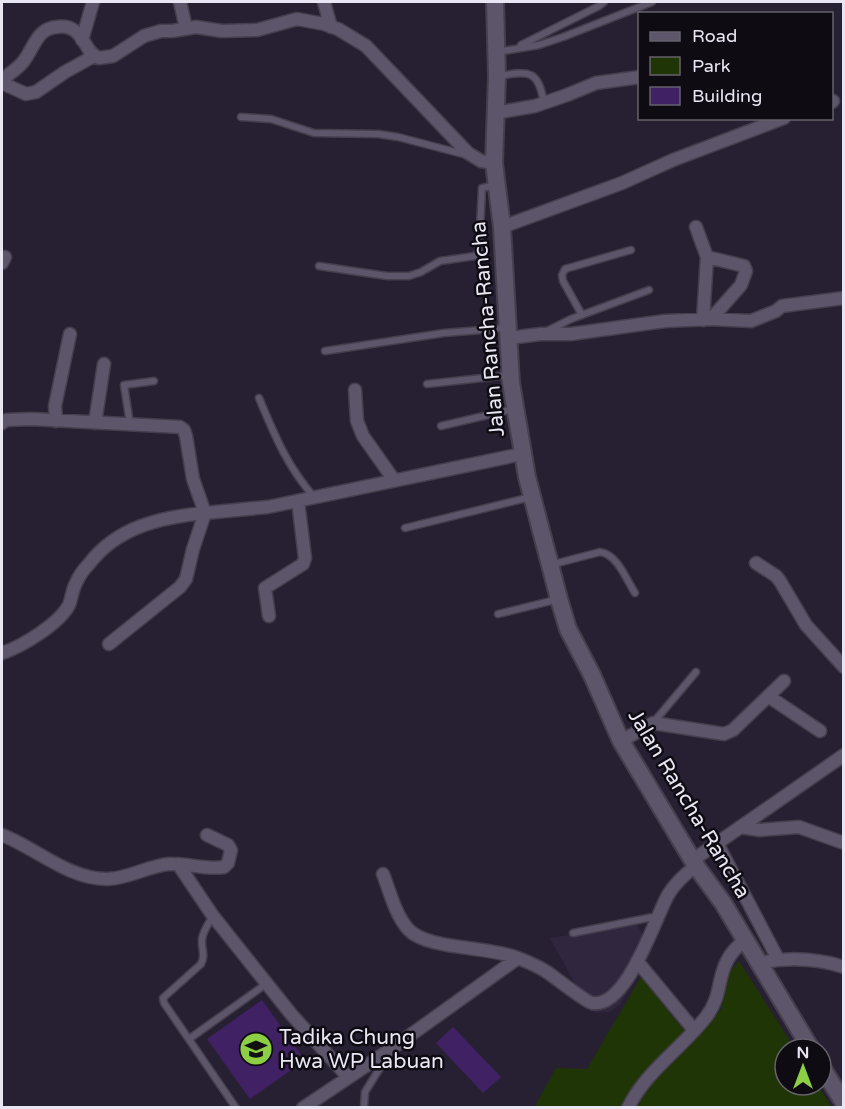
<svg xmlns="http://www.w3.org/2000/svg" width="845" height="1109" font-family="'Varela Round',sans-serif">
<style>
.built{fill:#30273f}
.green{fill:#203506}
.building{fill:#3f2164}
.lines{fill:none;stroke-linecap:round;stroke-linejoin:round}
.lane-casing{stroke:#443e4d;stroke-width:9}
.street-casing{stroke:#443e4d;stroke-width:15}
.secondary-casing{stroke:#443e4d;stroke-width:20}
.lane{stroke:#5d556a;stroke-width:6}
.street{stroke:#5d556a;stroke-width:12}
.secondary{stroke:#5d556a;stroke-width:16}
.labels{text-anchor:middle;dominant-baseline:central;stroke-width:5;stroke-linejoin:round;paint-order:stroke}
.street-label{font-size:21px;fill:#e9e5f2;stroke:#0e0b13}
.poi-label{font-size:21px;fill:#e9e5f2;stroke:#0e0b13;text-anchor:start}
</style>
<rect width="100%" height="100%" fill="#272032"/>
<!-- built -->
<path class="built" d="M637 925 652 950 620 1004 610 1012 595 1013 587 1005 550 938Z"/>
<!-- green -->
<path class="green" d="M739 961 795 1049H785V1085H817L832 1107 534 1108 556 1068 587 1069 641 977 693 1042 721 1009 729 973Z"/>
<!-- building -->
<path class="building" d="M262 1000 305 1060 250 1099 207 1039Z
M453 1027 501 1077 483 1093 436 1043Z"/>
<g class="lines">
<!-- lane casing -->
<g class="lane-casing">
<path id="lane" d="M521 45 599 6 604 2
M497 52 539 45 563 37 652 2
M498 76C529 71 538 69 544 103
M241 117 271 119 314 133 378 134 398 137 467 155
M319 266 387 276H409L421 272 440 261 475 256 479 250 482 188 496 185
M582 315 563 281 562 275 565 269 631 250
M547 331 571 319 649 290
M325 351 444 333 506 328
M427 384 510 375
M259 398C275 436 287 466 314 497
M130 424 124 385 154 381
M441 426 514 409
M405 528 531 497
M550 565 600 552C617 554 626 579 635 593
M498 614 559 599
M653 723 696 672
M213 916C209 923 203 931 202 939 201 949 206 955 201 964L163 998 164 1003 236 1108
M573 933 658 916
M189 1039 266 984
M364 1108 365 1092 388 1055"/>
</g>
<!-- street casing -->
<g class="street-casing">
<path id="street" d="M180 2 186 28
M324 2 331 27
M82 40 93 2
M2 80C9 74 17 69 23 62 34 48 37 28 57 27 63 26 70 27 75 31 86 39 86 53 99 58L113 56 144 36 161 31H172L196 27 222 31 257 30 297 19 324 24 338 29 366 46 468 153 481 161 494 163
M2 83 26 94 36 92 65 72 94 56
M832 102 833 101
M495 113 535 106 567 95 596 83 640 77
M502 227 622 183 673 160 784 118
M696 227 707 257 703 320
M707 257 744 266 746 271 741 285 711 319
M2 263 5 257
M509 338 541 334H571L665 321 711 319 751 321 776 311 782 306 844 298
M355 390 357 421 363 436 394 480
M56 421 55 406 70 334
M2 423 6 420 32 419 180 427 184 430 186 436 193 479 205 513 268 507 522 454
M95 423 104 364
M756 563 776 576 780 581 806 625 844 667
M269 616 265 588 303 564 305 558 298 501
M2 653C21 647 59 624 69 605 72 598 72 590 76 583 79 576 84 569 89 564 117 527 161 517 205 513L193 549 186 579 180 587 109 644
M768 696 820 731
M621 741 653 723 724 734 733 730 784 681
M740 827 760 830 799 827 844 843
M2 835C36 848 68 879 107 879 131 878 147 866 169 864 187 863 206 870 224 867L228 863 231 850 228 845 207 835
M717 843 778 959
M693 860 844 755
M178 864 213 916 291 1014 348 1077
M383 874C390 892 395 914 408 929 426 950 489 946 518 958
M637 961 694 1030
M759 963C788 957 815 958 844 967
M303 1108 391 1049 518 958C528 962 538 966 547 972 556 978 584 1001 592 1003 627 1009 655 918 668 895 675 883 685 874 696 866
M628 1108C646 1071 682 1048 706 1017 722 996 717 979 727 961 731 952 738 946 745 940"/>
</g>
<!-- secondary casing -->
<g class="secondary-casing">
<path id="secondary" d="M495 2 497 76 494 163 502 227 511 383 527 477 559 599 568 629 592 675 621 741 696 866 723 903 811 1049
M821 1066 844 1103"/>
</g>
<!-- lane -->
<use href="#lane" class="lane"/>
<!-- street -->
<use href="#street" class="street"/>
<!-- secondary -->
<use href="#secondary" class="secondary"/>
</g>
<!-- icons -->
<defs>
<g id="school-disc" transform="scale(1.725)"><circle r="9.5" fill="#8dce44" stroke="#0e0b13"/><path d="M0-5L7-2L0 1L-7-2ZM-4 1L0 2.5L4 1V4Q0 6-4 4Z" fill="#111"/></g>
</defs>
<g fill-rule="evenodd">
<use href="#school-disc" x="256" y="1049"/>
</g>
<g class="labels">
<!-- street labels -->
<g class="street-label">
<text transform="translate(488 329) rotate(-95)">Jalan Rancha-Rancha</text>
<text transform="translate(689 804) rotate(59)">Jalan Rancha-Rancha</text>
</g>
<!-- poi labels -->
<g class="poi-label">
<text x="279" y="1037">Tadika Chung<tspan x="279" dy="24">Hwa WP Labuan</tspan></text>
</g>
</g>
<!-- border -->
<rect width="845" height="1109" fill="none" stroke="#e9e5f2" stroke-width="6"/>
<!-- legend -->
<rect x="638" y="12" width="195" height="108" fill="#0e0b13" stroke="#66626c" stroke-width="1.5"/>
<rect x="650" y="32" width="30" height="9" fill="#5d556a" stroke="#66626c" stroke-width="1.5"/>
<text x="692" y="42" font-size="18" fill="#e9e5f2">Road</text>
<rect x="650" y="57" width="30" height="18" fill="#203506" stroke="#66626c" stroke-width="1.5"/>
<text x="692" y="72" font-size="18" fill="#e9e5f2">Park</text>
<rect x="650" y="87" width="30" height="18" fill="#3f2164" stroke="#66626c" stroke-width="1.5"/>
<text x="692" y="102" font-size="18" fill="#e9e5f2">Building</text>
<!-- north arrow -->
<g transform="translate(803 1067)"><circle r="28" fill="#0e0b13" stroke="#66626c" stroke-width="1.5"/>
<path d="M0-4.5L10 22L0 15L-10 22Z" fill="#8dce44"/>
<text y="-9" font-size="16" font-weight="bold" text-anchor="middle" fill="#e9e5f2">N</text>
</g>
</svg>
